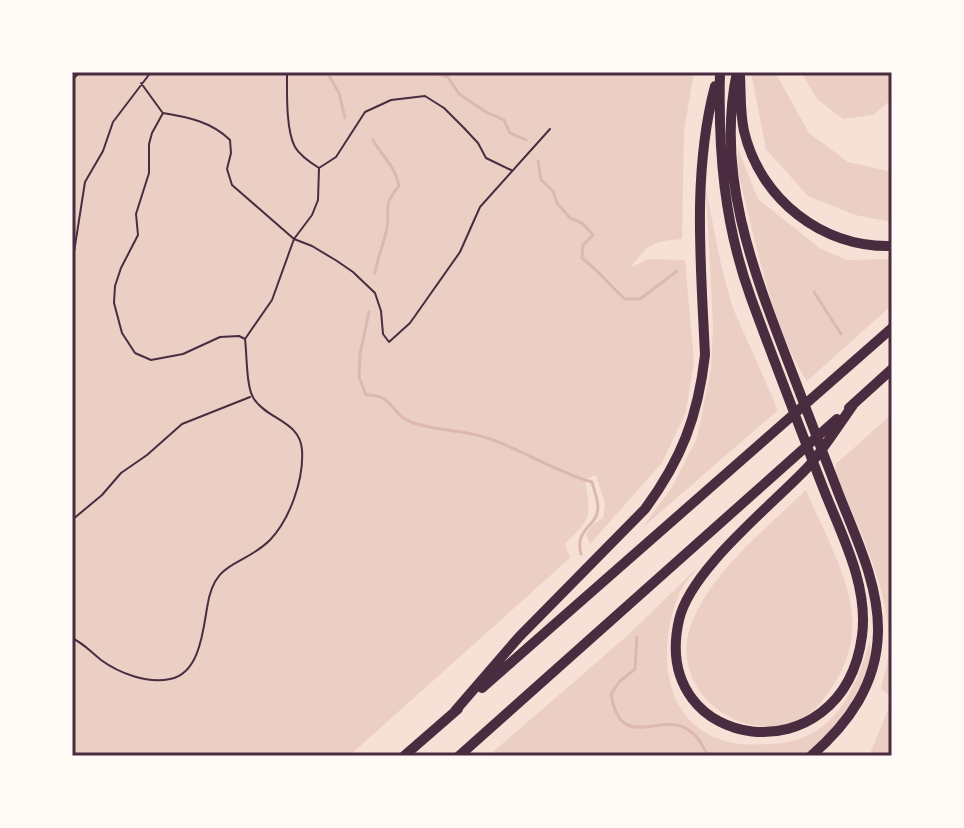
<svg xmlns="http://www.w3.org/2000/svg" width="964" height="828" font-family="Arial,sans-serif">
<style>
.green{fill:#ebcfc5}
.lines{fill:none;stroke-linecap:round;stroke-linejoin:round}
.stream{stroke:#dcb8b0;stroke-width:3}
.path{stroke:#4a2c40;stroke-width:2}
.motorway{stroke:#4a2c40;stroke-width:10}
.neatline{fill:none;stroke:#4a2c40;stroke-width:3}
</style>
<rect width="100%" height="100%" fill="#f7e1d7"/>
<!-- green -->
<path class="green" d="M72 72H694L684 131 682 239C652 241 648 245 630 268L648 259 685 260 694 362 686 412 662 463 590 544 586 535 592 525 603 518 605 504 596 475 585 479C591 517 593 516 565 544L570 558 349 756H72Z
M751 72H775L809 133 848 162 892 172V222L855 215 808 196 766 149Z
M801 72H892V99L873 115 843 119 817 99Z
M738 149 758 199 821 249 847 260 892 259V305L807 381C772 329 754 234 738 172Z
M706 189 720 260 732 306 778 410 642 528 672 487 697 438 711 368 713 326Z
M892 414V695L891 696 881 689C885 671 891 652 889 634 885 579 857 525 836 475V464Z
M806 490C821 525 850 579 852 615 854 641 848 662 834 684 823 701 811 717 791 724 786 726 779 726 773 726 721 730 673 681 690 628 707 575 767 528 806 490Z
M698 567C692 575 684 583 680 592 658 642 659 717 719 739 734 745 752 745 767 744 790 744 812 737 829 721 851 699 862 669 870 640 870 650 871 662 868 671 858 706 830 733 804 756H488L627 636Z
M892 700V756H869Z"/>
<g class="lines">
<!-- stream -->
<path class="stream" d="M327 72 339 93 345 118
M434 72 448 77 459 94 486 112 504 120 510 133 526 140
M373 140C383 158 395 165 399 186 382 206 390 207 387 228 384 244 377 258 375 273
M538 161 541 180 553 191 557 203 570 218 582 223 593 235 583 245 582 258C599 271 610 286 625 299H640L677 271
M814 292 841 334
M369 312 360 354 359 377 366 395C394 394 391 415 411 422 437 432 464 429 490 439 525 451 556 472 592 482 594 490 598 500 598 508 597 527 574 529 581 554
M890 416 892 419
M637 637 635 669 619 682 611 694C621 755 661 709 690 731 699 737 703 747 708 756"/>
<!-- path -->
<path class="path" d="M72 80 80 72
M141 83 162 112
M319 168 336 157 365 112 391 100 425 96 444 108 464 128 478 143 486 158 511 170
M72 265 85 182 103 151 113 122 151 72
M245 339 239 336 220 337 183 354 151 360 135 353 122 333 114 303 115 286 121 268 138 235 136 214 149 173V144L152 133 163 113C188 117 212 122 230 140L231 153 227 169 232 185 294 239 312 246 337 261 353 272 375 293 381 311 383 334 389 342 410 323 460 252 480 207 550 129
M72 520 102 495 121 473 147 455 182 424 250 397
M72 638C83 643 91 652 101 660 119 673 147 684 170 679 199 674 203 632 207 608 214 558 242 568 270 540 290 519 304 479 302 450 300 421 268 420 254 399 246 388 247 354 245 339L272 300 294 239 312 215 318 200 319 168C311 163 300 156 295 147 286 130 287 95 287 75L285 72"/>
<!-- motorway -->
<path class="motorway" d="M720 72C718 151 724 224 751 298 774 361 798 423 822 485 840 532 869 584 862 636 843 779 649 753 679 620 690 570 771 506 807 468 824 449 838 426 853 405
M737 72C715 175 754 273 790 367 806 409 822 451 838 492 855 536 879 584 878 632 877 684 849 723 811 756
M740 76C741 94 740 113 744 131 760 199 822 248 892 246
M849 408 892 369
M482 688 892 328
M455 711 519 637 645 509C681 460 698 417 705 355 701 266 692 173 715 86
M404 756 458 709
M459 756 837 419"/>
</g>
<!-- border -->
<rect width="964" height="828" fill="none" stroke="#fffaf5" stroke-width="148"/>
<rect x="74" y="74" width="816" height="680" class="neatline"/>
</svg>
